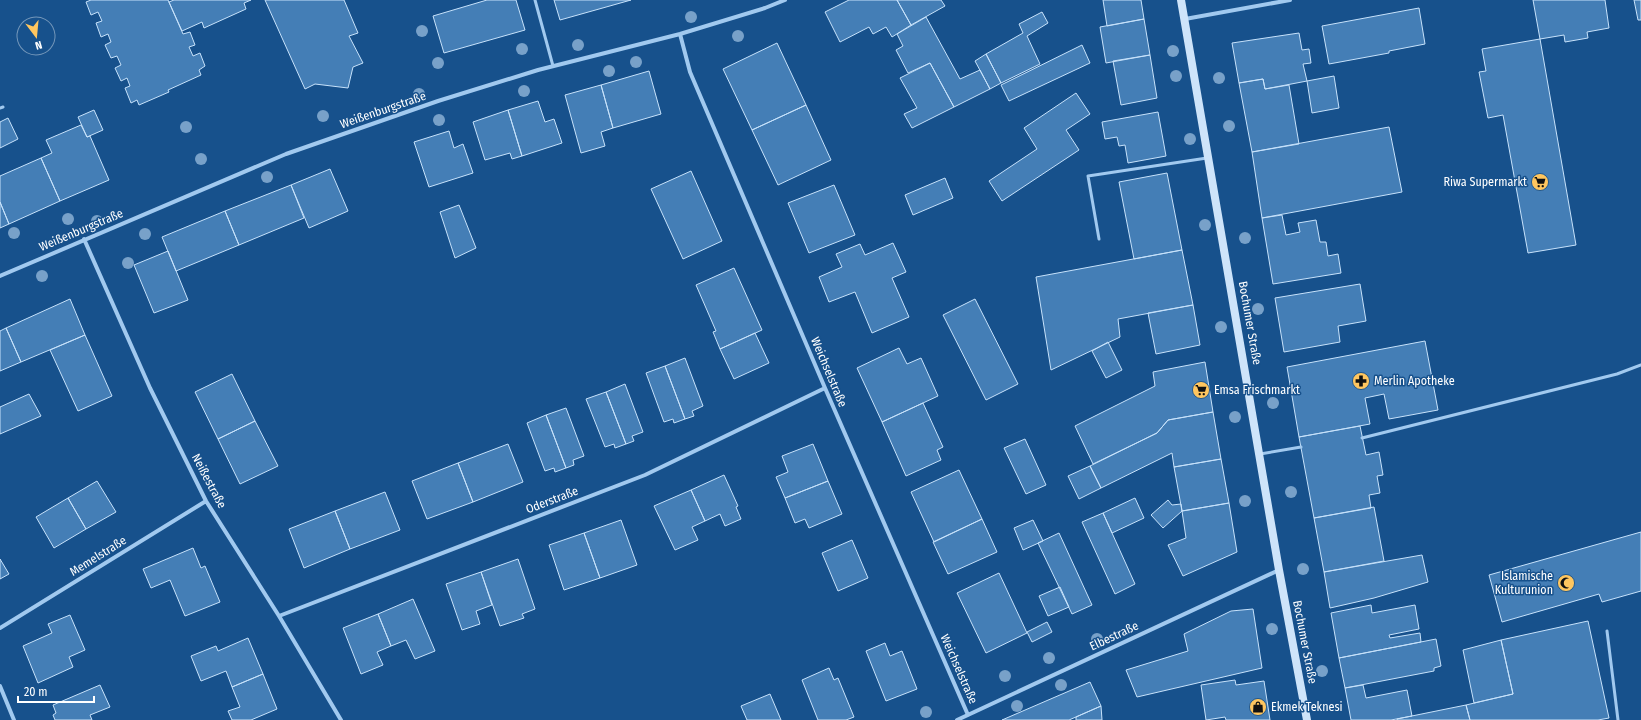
<svg xmlns="http://www.w3.org/2000/svg" width="1641" height="720" font-family="'Fira Sans Condensed',sans-serif">
<style>
.building{fill:#447eb6;stroke:#c7e2fb}
.lines{fill:none;stroke-linecap:round;stroke-linejoin:round}
.service{stroke:#a1c9ef;stroke-width:3}
.minor{stroke:#a1c9ef;stroke-width:4}
.secondary{stroke:#cee4fa;stroke-width:8}
.tree{fill:#78a1c9}
.labels{text-anchor:middle;dominant-baseline:central;stroke-width:3;stroke-linejoin:round;paint-order:stroke}
.street-label{font-size:12px;fill:#fff;stroke:#17518c}
.poi-label{font-size:12px;fill:#fff;stroke:#17518c;text-anchor:start}
</style>
<rect width="100%" height="100%" fill="#17518c"/>
<!-- building -->
<path class="building" d="M91 0H168L183 34 190 32 195 45 189 47 193 56 200 53 205 66 199 70 201 75 168 90 169 92 139 105 137 100 131 103 125 88 130 86 127 78 121 81 115 68 121 65 117 56 111 58 105 45 111 42 108 34 101 37 96 23 102 21 98 12 91 15 86 2Z
M174 0H251L244 3 246 9 204 28 202 22 182 31 169 2Z
M265 0H344L358 33 349 36 363 63 353 67 348 88 315 84 305 89Z
M487 0H516L525 30 444 53 433 16Z
M554 0H631L560 20Z
M849 0H897L911 25 892 37 886 27 873 34 869 27 840 42 825 12Z
M897 0H941L945 6 911 25Z
M1103 0H1141L1144 19 1107 26Z
M1533 0H1605L1609 28 1587 32 1588 38 1565 42 1564 35 1540 39Z
M1634 0H1641V20H1638Z
M1419 8 1425 44 1389 51V53L1329 64 1322 26Z
M1042 12 1048 23 1027 36 1040 64 1001 83 986 54 1023 33 1019 24Z
M926 17 960 79 980 70 990 89 954 107 930 63 908 73 896 50 903 46 897 34Z
M1144 19 1150 55 1106 63 1100 27Z
M1299 33 1302 50 1309 49 1311 63 1303 64 1307 81 1265 89 1263 79 1239 83 1232 43Z
M1540 39 1576 245 1528 253 1503 115 1488 118 1479 72 1486 71 1482 49Z
M777 43 806 105 752 130 723 69Z
M1082 45 1090 63 1009 101 1001 85Z
M986 54 1001 83 990 89 975 61Z
M1150 55 1157 98 1121 105 1113 61Z
M930 63 954 107 912 128 904 114 917 108 900 78Z
M649 71 661 114 613 128 601 85Z
M1334 76 1339 108 1312 113 1307 81Z
M1263 79 1265 89 1289 85 1299 144 1252 152 1239 83Z
M601 85 613 128 601 132 605 146 581 153 565 95Z
M1076 93 1090 114 1066 130 1079 150 1002 201 989 181 1037 149 1024 128Z
M538 101 545 122 554 119 562 143 522 156 508 110Z
M806 105 831 160 778 185 752 130Z
M94 110 103 130 87 137 78 117Z
M508 110 522 156 512 159 510 153 485 160 473 122Z
M1158 112 1166 156 1128 163 1125 145 1119 146 1117 137 1105 139 1102 122Z
M8 118 18 139 0 148V122Z
M81 125 87 137 90 136 109 180 60 201 41 158 52 153 46 140Z
M1389 127 1402 192 1262 218 1252 152Z
M449 131 454 148 463 144 473 173 429 187 414 142Z
M41 158 60 201 9 224 0 202V176Z
M330 169 348 211 309 228 291 185Z
M691 171 722 241 683 259 651 189Z
M1167 173 1182 250 1134 259 1119 182Z
M945 178 953 198 913 215 905 195Z
M291 185 304 218 239 245 225 211Z
M834 185 855 235 809 253 788 203Z
M0 202 9 224 0 228Z
M459 205 476 248 455 258 440 212Z
M225 211 239 245 176 271 162 237Z
M1282 215 1286 235 1300 232 1298 223 1316 220 1320 242H1326L1328 256 1338 254 1341 273 1273 284 1262 218Z
M893 243 906 272 892 278 909 317 872 333 855 292 829 302 819 277 842 267 836 254 860 244 865 255Z
M1182 250 1193 305 1118 319 1120 337 1051 370 1036 277Z
M168 251 188 300 154 313 134 265Z
M734 268 762 330 720 349 713 332 716 331 696 285Z
M1360 284 1366 321 1338 326 1340 342 1284 352 1275 298Z
M70 299 85 335 21 362 6 328Z
M975 299 1018 384 986 400 943 315Z
M1193 305 1200 345 1156 354 1148 313Z
M6 328 21 362 0 371V331Z
M755 333 769 363 734 379 720 349Z
M85 335 112 396 78 411 50 350Z
M1425 341 1438 410 1389 419 1384 394 1365 398 1370 424 1299 437 1287 367Z
M1108 342 1122 370 1106 378 1092 351Z
M899 348 907 364 921 358 938 396 882 422 857 368Z
M685 358 703 406 692 411 694 416 685 419 665 366Z
M1205 362 1213 412 1168 420 1157 433 1093 464 1075 426 1155 386 1153 372Z
M665 366 685 419 674 423 673 419 664 422 646 373Z
M232 374 255 421 218 439 195 392Z
M625 384 643 432 632 436 634 441 626 444 606 392Z
M606 392 626 444 615 448 614 444 605 447 586 399Z
M29 394 41 416 0 434V407Z
M923 403 943 447 937 450 941 460 906 476 882 422Z
M566 408 584 456 573 460 574 465 566 468 546 415Z
M1213 412 1221 459 1174 467 1172 453 1101 488 1090 466 1157 433 1168 420Z
M546 415 566 468 555 472 554 468 545 471 527 423Z
M255 421 278 466 240 484 218 439Z
M1360 426 1366 455 1379 452 1383 475 1377 476 1380 493 1369 495 1371 508 1314 518 1299 437Z
M1025 439 1046 485 1026 494 1004 448Z
M508 444 523 482 473 502 458 463Z
M813 444 828 481 785 498 776 477 788 472 782 456Z
M1221 459 1229 503 1182 511 1174 467Z
M458 463 473 502 427 519 412 481Z
M1090 466 1101 488 1079 499 1068 476Z
M959 470 982 519 934 542 911 492Z
M724 475 738 506 736 507 741 519 725 526 720 514 705 521 691 490Z
M97 481 116 512 86 529 68 498Z
M828 481 842 514 809 528 805 519 795 523 785 498Z
M691 490 705 521 692 527 698 540 675 550 654 506Z
M385 492 400 530 350 549 335 511Z
M68 498 86 529 54 548 36 517Z
M1135 498 1144 518 1112 533 1103 513Z
M1168 500 1172 505 1181 504 1182 511 1163 528 1151 515Z
M1229 503 1237 552 1183 576 1168 545 1186 538 1182 511Z
M1374 507 1384 561 1324 572 1314 518Z
M335 511 350 549 304 568 289 529Z
M1103 513 1135 584 1115 594 1082 522Z
M982 519 997 552 948 574 933 542Z
M621 520 637 565 600 578 584 533Z
M1033 520 1043 541 1023 550 1014 528Z
M1641 532V591L1602 602 1599 594 1502 622 1489 575Z
M584 533 600 578 564 590 549 545Z
M1059 533 1092 605 1072 614 1038 543Z
M852 540 868 578 838 591 822 553Z
M193 548 201 568 205 566 220 602 185 616 170 580 151 588 143 569Z
M1422 555 1428 582 1374 598 1330 608 1324 572Z
M0 559 9 574 0 579Z
M518 559 535 609 522 614 524 618 500 626 481 572Z
M481 572 492 605 476 611 480 624 462 630 446 584Z
M999 573 1027 633 986 653 957 593Z
M1060 587 1069 607 1048 616 1039 596Z
M413 599 435 651 415 659 406 640 391 646 378 614Z
M1371 605 1372 613 1415 605 1419 629 1389 635 1390 638 1420 633 1421 642 1339 658 1331 613Z
M1253 609 1262 668 1137 697 1126 670 1188 651 1184 634 1231 611Z
M378 614 391 646 377 652 383 665 361 674 343 628Z
M70 615 85 650 69 657 73 667 38 683 23 646 52 633 48 624Z
M1588 621 1609 718 1598 720H1470L1466 705 1513 694 1501 640Z
M1047 622 1052 632 1032 642 1027 632Z
M248 638 263 674 232 687 226 671 201 681 191 656 216 646 218 651Z
M1436 639 1441 666 1434 668V671L1345 688 1339 658Z
M1501 640 1513 694 1474 703 1463 650Z
M885 643 890 656 902 651 917 689 886 701 866 651Z
M829 668 834 680 838 678 854 717 846 720H818L802 680Z
M263 674 277 709 251 720H232L228 711 240 707 232 687Z
M1235 680 1236 685 1264 681 1270 720H1226L1225 717 1206 720 1201 685Z
M1090 682 1101 706 1069 720H1002Z
M100 685 110 707 90 715 92 720H55L53 715 56 713 53 705Z
M1363 685 1366 698 1407 690 1412 716 1391 720H1351L1345 688Z
M770 694 781 720H747L741 706Z
M1466 705 1470 720H1397V719Z
M1101 706 1102 720H1076V717Z"/>
<g class="lines">
<!-- service -->
<path class="service" d="M535 0 553 66
M0 108 3 107
M1099 239 1088 176 1207 158
M1362 438 1617 374 1641 365
M1260 454 1301 447
M1607 631 1618 720"/>
<!-- minor -->
<path class="minor" d="M1185 19 1290 0
M680 34 690 72 825 388 968 715
M84 239 150 388 206 501 279 616 341 720
M0 276 286 154 438 101 538 70 680 34 765 8 785 0
M279 616 645 475 825 388
M0 628 206 501
M0 686 14 720
M957 720 1279 570"/>
<!-- secondary -->
<path class="secondary" d="M1181 0 1279 570 1307 720"/>
</g>
<!-- trees -->
<g class="tree">
<circle cx="691" cy="17" r="6"/>
<circle cx="422" cy="31" r="6"/>
<circle cx="738" cy="36" r="6"/>
<circle cx="578" cy="45" r="6"/>
<circle cx="522" cy="49" r="6"/>
<circle cx="1173" cy="51" r="6"/>
<circle cx="636" cy="62" r="6"/>
<circle cx="438" cy="63" r="6"/>
<circle cx="609" cy="71" r="6"/>
<circle cx="1176" cy="76" r="6"/>
<circle cx="1219" cy="78" r="6"/>
<circle cx="524" cy="91" r="6"/>
<circle cx="419" cy="94" r="6"/>
<circle cx="323" cy="116" r="6"/>
<circle cx="439" cy="120" r="6"/>
<circle cx="1229" cy="126" r="6"/>
<circle cx="186" cy="127" r="6"/>
<circle cx="1190" cy="139" r="6"/>
<circle cx="201" cy="159" r="6"/>
<circle cx="267" cy="177" r="6"/>
<circle cx="68" cy="219" r="6"/>
<circle cx="97" cy="221" r="6"/>
<circle cx="1205" cy="225" r="6"/>
<circle cx="14" cy="233" r="6"/>
<circle cx="145" cy="234" r="6"/>
<circle cx="1245" cy="238" r="6"/>
<circle cx="128" cy="263" r="6"/>
<circle cx="42" cy="276" r="6"/>
<circle cx="1258" cy="309" r="6"/>
<circle cx="1221" cy="327" r="6"/>
<circle cx="1273" cy="403" r="6"/>
<circle cx="1235" cy="417" r="6"/>
<circle cx="1291" cy="492" r="6"/>
<circle cx="1245" cy="501" r="6"/>
<circle cx="1303" cy="569" r="6"/>
<circle cx="1272" cy="629" r="6"/>
<circle cx="1097" cy="639" r="6"/>
<circle cx="1049" cy="658" r="6"/>
<circle cx="1322" cy="671" r="6"/>
<circle cx="1005" cy="676" r="6"/>
<circle cx="1061" cy="685" r="6"/>
<circle cx="1017" cy="706" r="6"/>
<circle cx="926" cy="712" r="6"/>
</g>
<!-- icons -->
<defs>
<g id="supermarket-disc" transform="scale(0.9)"><circle r="9.5" fill="#ffc65f" stroke="#17518c"/><path d="M-6-5.5h2.5l.6 2H6L4.5 2H-2.5L-4.4-4H-6ZM-1.5 3.2a1.3 1.3 0 1 0 .1 0ZM3 3.2a1.3 1.3 0 1 0 .1 0Z" fill="#111"/></g>
<g id="pharmacy-disc" transform="scale(0.9)"><circle r="9.5" fill="#ffc65f" stroke="#17518c"/><path d="M-2-6h4v4h4v4h-4v4h-4v-4h-4v-4h4Z" fill="#111"/></g>
<g id="mosque-disc" transform="scale(0.9)"><circle r="9.5" fill="#ffc65f" stroke="#17518c"/><path d="M3.5-4.9A6 6 0 1 0 3.5 4.9A5 5 0 1 1 3.5-4.9Z" fill="#111"/></g>
<g id="shop-disc" transform="scale(0.9)"><circle r="9.5" fill="#ffc65f" stroke="#17518c"/><path d="M-5-2.5h2.3a2.7 3.5 0 0 1 5.4 0H5L5.5 6h-11ZM-1.5-2.5h3a1.5 2.3 0 0 0-3 0Z" fill="#111"/></g>
</defs>
<g fill-rule="evenodd">
<use href="#supermarket-disc" x="1540" y="182"/>
<use href="#pharmacy-disc" x="1361" y="381"/>
<use href="#supermarket-disc" x="1201" y="390"/>
<use href="#mosque-disc" x="1566" y="583"/>
<use href="#shop-disc" x="1258" y="707"/>
</g>
<g class="labels">
<!-- street labels -->
<g class="street-label">
<text transform="translate(383 110) rotate(-19)">Weißenburgstraße</text>
<text transform="translate(81 230) rotate(-23)">Weißenburgstraße</text>
<text transform="translate(1250 323) rotate(80)">Bochumer Straße</text>
<text transform="translate(829 372) rotate(67)">Weichselstraße</text>
<text transform="translate(209 481) rotate(62)">Neißestraße</text>
<text transform="translate(552 500) rotate(-21)">Oderstraße</text>
<text transform="translate(98 556) rotate(-32)">Memelstraße</text>
<text transform="translate(1114 636) rotate(-25)">Elbestraße</text>
<text transform="translate(1305 642) rotate(79)">Bochumer Straße</text>
<text transform="translate(959 669) rotate(66)">Weichselstraße</text>
</g>
<!-- poi labels -->
<g class="poi-label">
<text x="1527" y="182" text-anchor="end">Riwa Supermarkt</text>
<text x="1374" y="381">Merlin Apotheke</text>
<text x="1214" y="390">Emsa Frischmarkt</text>
<text x="1553" y="576" text-anchor="end">Islamische<tspan x="1553" dy="14">Kulturunion</tspan></text>
<text x="1271" y="707">Ekmek Teknesi</text>
</g>
</g>
<!-- north arrow -->
<g transform="translate(36 36) rotate(164)"><circle r="19" fill="#17518c" stroke="#7497ba"/>
<path d="M0-3L7 15L0 10L-7 15Z" fill="#ffc65f"/>
<text y="-6" font-size="11" font-weight="bold" text-anchor="middle" fill="#ffffff">N</text>
</g>
<!-- scale -->
<path d="M18 696v6h76v-6" fill="none" stroke="#ffffff" stroke-width="2"/>
<text x="24" y="696" font-size="12" fill="#ffffff" stroke="#17518c" stroke-width="3" paint-order="stroke">20 m</text>
</svg>
